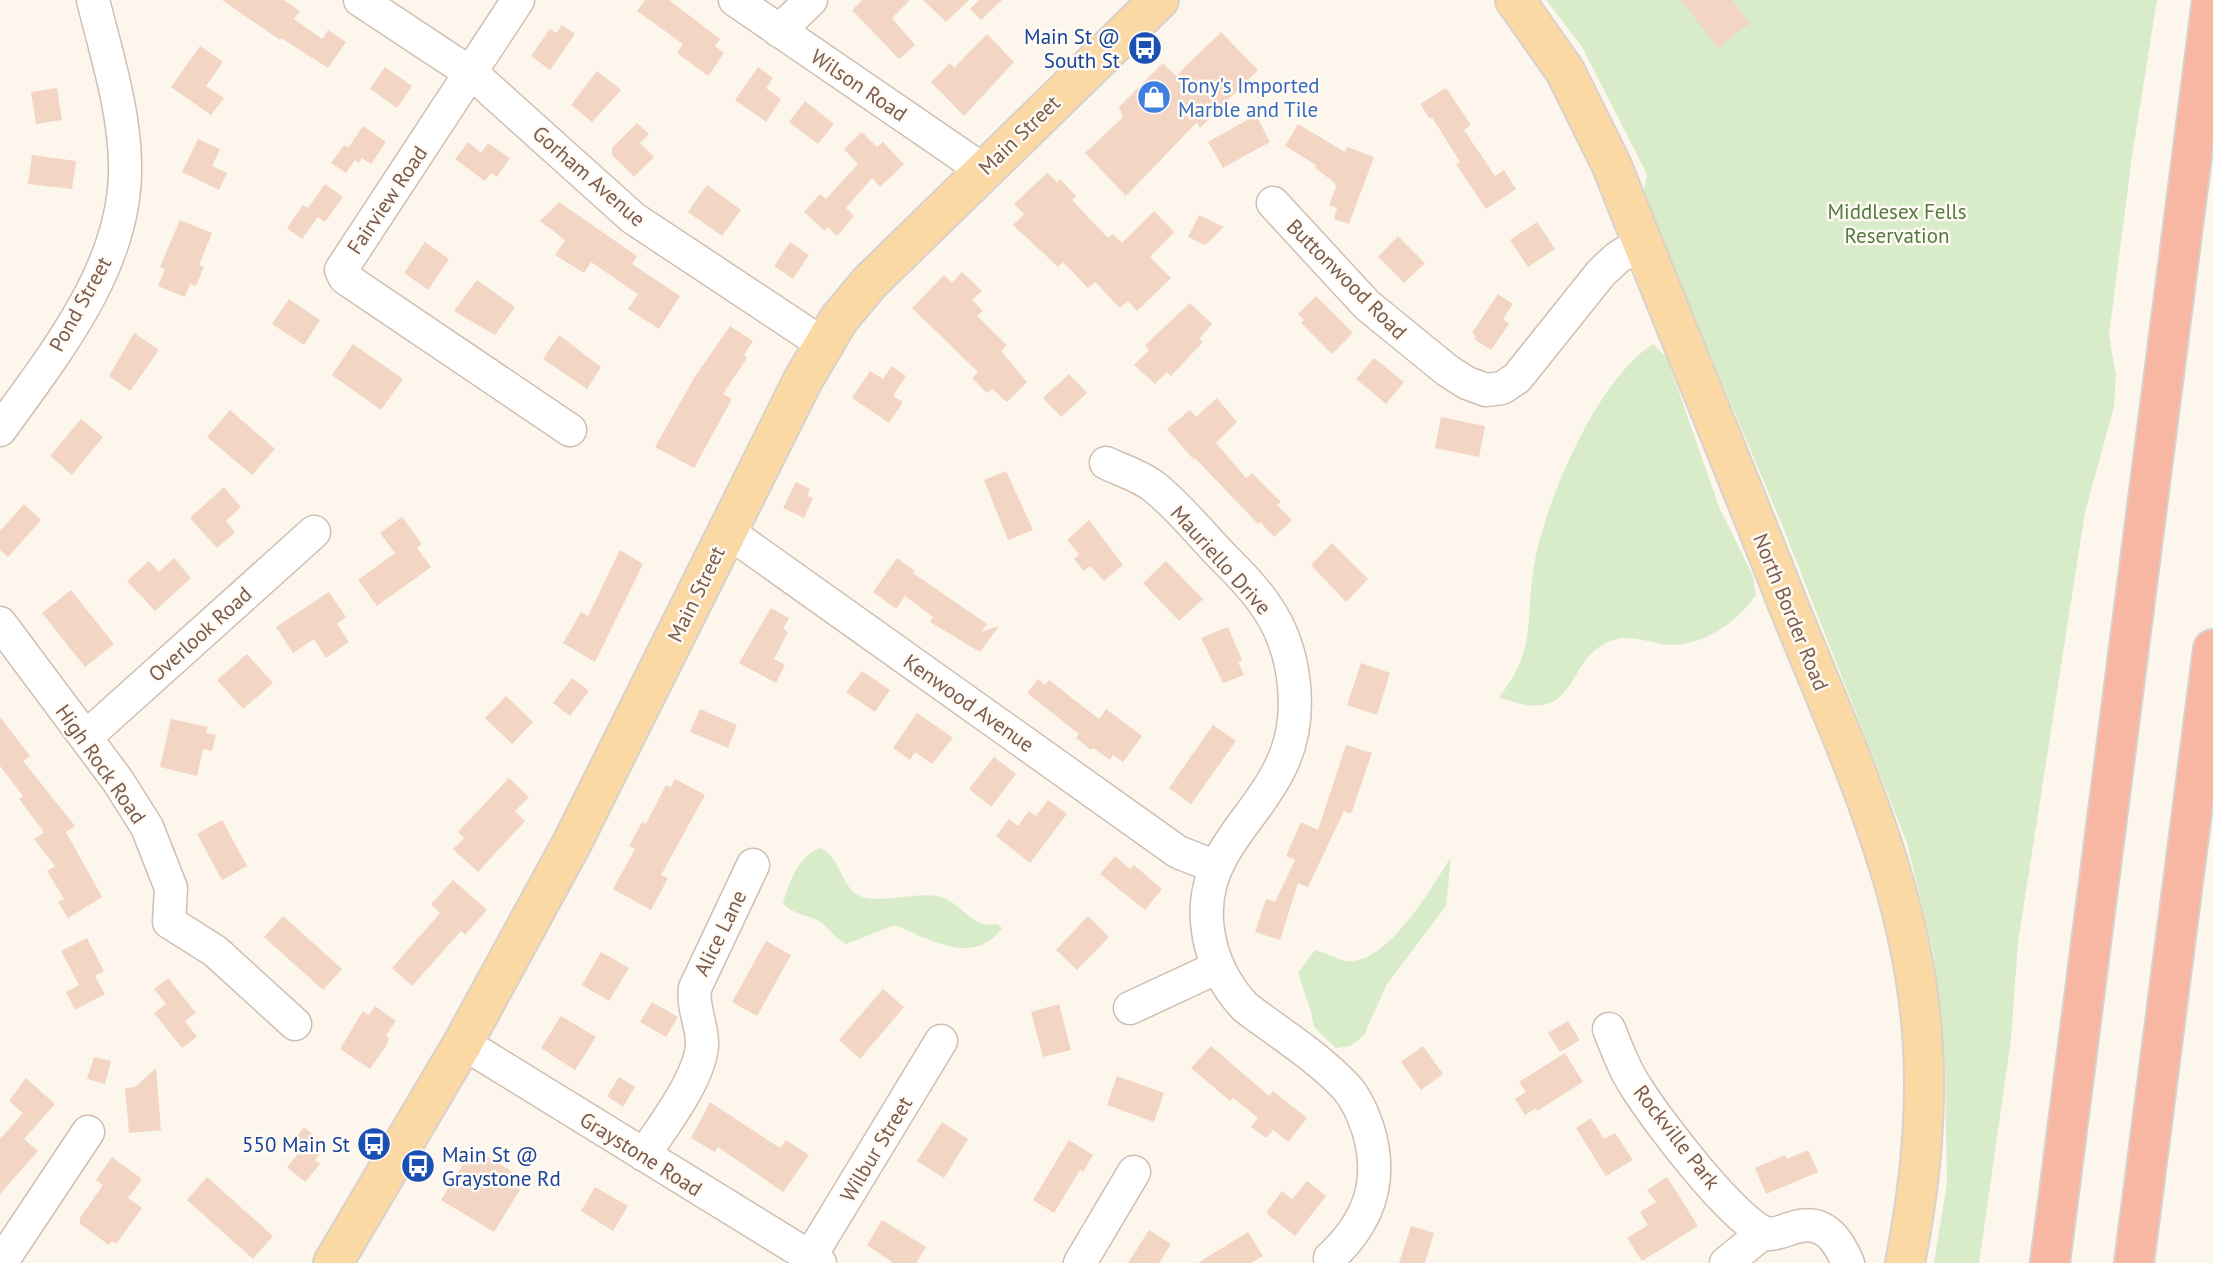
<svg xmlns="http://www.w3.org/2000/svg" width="2213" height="1263" font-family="'PT Sans',sans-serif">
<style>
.green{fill:#d8ecc9}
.building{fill:#f3d5c3}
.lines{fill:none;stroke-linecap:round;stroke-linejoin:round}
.minor-casing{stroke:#d1beb0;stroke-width:35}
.major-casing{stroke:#dad1cd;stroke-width:42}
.highway-casing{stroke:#dad1cd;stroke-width:42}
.minor{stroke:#fff;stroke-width:32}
.major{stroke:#fbd9a5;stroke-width:38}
.highway{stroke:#f7b7a3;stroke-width:38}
.labels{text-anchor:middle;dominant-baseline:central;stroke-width:5;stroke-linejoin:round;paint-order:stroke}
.transit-label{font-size:21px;fill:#164399;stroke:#fffaf3;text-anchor:end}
.street-label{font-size:21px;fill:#7a5c4d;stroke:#fffaf3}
.shop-label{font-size:21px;fill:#366cbe;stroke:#fffaf3;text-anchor:start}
.park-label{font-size:21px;fill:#537a41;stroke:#fffaf3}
</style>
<rect width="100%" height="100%" fill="#fdf6ec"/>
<!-- green -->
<path class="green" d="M1546 0H2157L2132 156 2109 335 2116 376 2114 407 2085 512 2018 942 2011 1039 1979 1263H1934L1947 1183 1945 1068 1933 951 1907 843 1781 522 1656 227 1644 190 1647 174 1582 47Z
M1653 344 1667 358 1719 507 1753 576 1756 595C1736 624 1698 650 1661 644 1645 641 1630 635 1613 640 1561 658 1583 730 1499 697 1537 650 1525 621 1534 566 1545 501 1597 380 1653 344Z
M821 848C840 858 840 882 856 894 875 906 913 892 936 896 961 899 970 930 997 924L1002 928C974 968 927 938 895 925L846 944C835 939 830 928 819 921 807 914 792 915 783 903 789 883 799 854 821 848Z
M1451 857 1446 906 1387 984 1364 1035 1351 1046 1336 1048 1314 1027 1311 1011 1298 973 1315 950C1325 952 1336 959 1346 961 1387 966 1432 887 1451 857Z"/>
<!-- building -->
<path class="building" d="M222 0H284L300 11 294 19 322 39 328 30 346 42 328 68 281 38 280 40Z
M645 0H669L720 39 715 46 724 53 708 76 677 53 683 44 637 11Z
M862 0H910L892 18 915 45 899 59 852 10Z
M923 0H969L946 22Z
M979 0H1002L981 20 970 9Z
M1681 0H1732L1750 23 1718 48Z
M562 25 575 34 550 70 531 56 550 29 556 33Z
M1221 32 1258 70 1200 128 1197 122 1126 196 1085 153 1123 117 1119 107 1163 63 1176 76Z
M987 34 1014 62 964 116 931 82 950 63 954 68Z
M200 46 223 62 206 86 224 98 211 115 171 87Z
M385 67 412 86 397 108 370 89Z
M758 67 773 78 766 88 781 99 766 122 735 100Z
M597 71 621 90 592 122 571 105Z
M57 88 62 120 36 124 31 92Z
M1446 88 1471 125 1464 130 1495 176 1504 170 1516 189 1486 209 1456 164 1460 162 1432 117 1430 119 1420 104Z
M805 101 834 124 818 144 789 122Z
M1256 115 1270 142 1223 168 1208 142Z
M637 123 649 134 640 143 654 157 634 177 612 155V148Z
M1298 124 1345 152 1347 147 1374 157 1349 224 1334 219 1337 208 1329 205 1336 187 1334 182 1315 168 1316 165 1285 146Z
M363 126 386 142 371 164 362 158 359 163 355 160 346 173 331 163 344 145 348 148Z
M862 132 877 147 883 142 904 164 880 187 872 178 846 208 854 216 837 236 828 227 825 231 804 212 820 194 826 199 858 164 844 149Z
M198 139 220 149 212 166 227 173 219 190 182 172Z
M468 142 481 153 488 143 510 158 497 177 491 173 485 181 455 159Z
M32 155 76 161 72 189 28 184Z
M1047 173 1057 182 1060 179 1076 196 1072 200 1108 238 1113 234 1122 243 1154 211 1174 232 1150 257 1171 278 1137 311 1128 301 1120 308 1095 282 1088 288 1063 262 1058 267 1013 225 1024 214 1014 204Z
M325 184 343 197 325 222 318 217 302 239 287 228 303 205 308 208Z
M707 185 741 210 722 236 688 212Z
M559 202 637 256 632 264 680 296 659 329 628 309 638 294 591 262 584 273 555 255 565 240 540 221Z
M1199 215 1224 227 1205 245 1188 237Z
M180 220 212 233 199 265 204 267 196 286 190 284 185 297 158 286 165 269 160 267Z
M1537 222 1555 249 1528 267 1510 240Z
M1398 236 1425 263 1404 283 1378 257Z
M425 242 449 259 428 290 404 273Z
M790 242 809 255 793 279 774 266Z
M962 272 982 291 972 300 983 311 977 316 1007 345 1001 351 1027 382 1007 402 992 389 987 393 972 378 978 372 912 308 944 275 952 283Z
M477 280 515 307 495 335 454 311Z
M1498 294 1513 304 1503 319 1509 324 1491 350 1474 339 1476 336 1472 333Z
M1316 296 1353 333 1332 354 1301 323 1304 320 1298 314Z
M289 299 320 320 304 345 272 324Z
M1190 303 1212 324 1199 339 1203 342 1171 376 1167 372 1155 384 1134 365 1149 350 1145 345Z
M730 326 753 341 744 355 747 358 723 394 732 399 694 468 655 447 694 378Z
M134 333 159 350 130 391 109 376Z
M559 335 601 367 587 389 543 359Z
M353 344 403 379 381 410 332 375Z
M1374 358 1404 382 1386 404 1356 379Z
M892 366 906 376 893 396 903 402 889 423 852 398 870 371 883 379Z
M1069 374 1087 393 1061 417 1043 398Z
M1217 398 1237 422 1216 443 1246 478 1252 473 1281 502 1277 505 1292 520 1274 537 1260 522 1258 524 1195 458 1194 460 1167 429 1190 410 1196 417Z
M230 410 275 449 252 475 207 437Z
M1441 417 1485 426 1479 457 1435 448Z
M81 419 103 437 72 475 50 456Z
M1006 471 1033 530 1008 540 984 480Z
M796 482 810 489 807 496 813 498 804 518 783 508Z
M224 487 241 507 226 521 235 532 217 548 190 518Z
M24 504 41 520 8 557 0 550V531Z
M402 517 422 544 417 548 431 567 377 606 358 580 395 553 380 533Z
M1089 520 1123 565 1104 581 1090 566 1084 571 1074 559 1079 554 1067 540Z
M1332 543 1368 579 1346 602 1311 565Z
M620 550 643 564 595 662 563 643 581 612 588 616Z
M174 558 191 578 155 611 127 581 149 561 159 572Z
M897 558 915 571 913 573 987 624 981 632 999 626 980 652 930 622 933 617 905 596 896 609 873 592Z
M1166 561 1203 599 1179 621 1143 583Z
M71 590 114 644 85 667 42 613Z
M329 592 346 617 337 624 349 642 326 658 314 639 293 653 276 627Z
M771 608 789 618 783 629 788 632 774 659 785 665 776 683 739 663Z
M1228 627 1242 660 1238 662 1244 675 1223 683 1201 638Z
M247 654 273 683 243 709 217 680Z
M1361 663 1390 673 1377 715 1347 705Z
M862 671 890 690 875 712 846 692Z
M572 678 589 691 570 716 553 703Z
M1038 679 1045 685 1049 680 1099 719 1106 709 1142 736 1123 762 1113 755 1110 760 1093 748 1091 750 1076 738 1079 734 1027 693Z
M506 696 533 722 512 744 485 718Z
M700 709 737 725 728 748 690 732Z
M917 713 953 738 932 764 915 752 910 760 893 748Z
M0 717 30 756 23 761 75 826 66 832 102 897 68 918 58 902 64 899 47 871 55 866 34 839 44 832 19 799 23 796 0 766Z
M171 719 208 727 206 733 216 735 212 751 203 749 197 776 160 767Z
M1213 725 1236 741 1191 804 1169 788Z
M1346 745 1372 753 1351 814 1344 811 1308 887 1298 883 1280 940 1255 932 1266 899 1275 902 1295 860 1286 856 1301 822 1318 830Z
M994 757 1016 774 991 807 969 789Z
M509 778 529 797 515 811 525 821 478 872 453 849 464 838 458 832Z
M675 779 705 795 661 875 668 878 651 910 613 889 635 849 629 846 642 822 646 824 666 785 671 787Z
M1048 800 1067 814 1030 863 996 836 1009 819 1018 826 1029 811 1036 816Z
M222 820 247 866 222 880 197 834Z
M1115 856 1130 869 1134 865 1162 889 1145 910 1100 874Z
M453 880 487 910 465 935 461 931 412 986 392 968 440 913 431 904Z
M283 916 342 969 323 990 264 937Z
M1088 916 1109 937 1077 970 1056 950Z
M87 938 104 971 95 976 105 994 75 1010 66 992 79 985 61 951Z
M766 941 791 955 757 1016 732 1002Z
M601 952 629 968 609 1001 582 985Z
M168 978 196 1013 185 1021 197 1037 182 1048 154 1013 166 1004 154 989Z
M883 989 904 1007 860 1059 839 1040Z
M652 1002 678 1017 666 1037 640 1022Z
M1059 1004 1071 1050 1043 1057 1031 1012Z
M375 1006 396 1021 386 1035 389 1038 386 1046 370 1069 340 1049 363 1011 369 1015Z
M561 1016 596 1037 575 1070 541 1048Z
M1568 1021 1580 1040 1560 1052 1548 1033Z
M1211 1046 1269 1096 1273 1091 1307 1118 1288 1142 1273 1130 1266 1138 1251 1127 1258 1118 1233 1098 1230 1101 1191 1068Z
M1423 1046 1443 1074 1421 1090 1401 1062Z
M1565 1053 1583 1082 1537 1111 1536 1108 1525 1115 1515 1099 1526 1092 1519 1082Z
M94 1057 111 1061 105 1084 87 1079Z
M156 1068 161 1130 129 1133 125 1088 135 1087Z
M1117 1076 1164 1093 1154 1122 1107 1105Z
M619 1077 635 1087 623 1107 607 1096Z
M26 1078 55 1104 24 1139 38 1151 0 1194V1139L23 1113 9 1101Z
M710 1102 780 1148 786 1140 809 1155 783 1192 718 1147 715 1152 691 1138Z
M1591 1118 1604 1139 1615 1133 1633 1160 1606 1176 1576 1128Z
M942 1122 968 1139 944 1178 917 1161Z
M304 1127 327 1146 315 1160 320 1164 305 1182 287 1167 302 1149 293 1142Z
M1069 1140 1093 1155 1083 1172 1080 1170 1054 1213 1033 1200Z
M473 1148 526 1180 494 1232 441 1200Z
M1808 1150 1818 1172 1766 1194 1755 1168 1785 1155 1787 1159Z
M112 1157 142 1179 128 1198 142 1208 116 1244 112 1241 109 1245 80 1224V1218L103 1185 96 1180Z
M207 1177 273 1236 253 1259 187 1200Z
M1667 1177 1698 1226 1642 1261 1627 1238 1648 1225 1640 1212 1656 1202 1647 1190Z
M1307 1181 1326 1196 1295 1236 1266 1213 1282 1191 1292 1199Z
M595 1187 628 1206 613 1231 581 1211Z
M882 1220 926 1247 916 1263H893L867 1245Z
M1411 1226 1434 1233 1425 1263H1399Z
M1149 1230 1171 1244 1159 1263H1128Z
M1248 1232 1263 1256 1251 1263H1198Z"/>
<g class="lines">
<!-- minor casing -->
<g class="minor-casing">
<path id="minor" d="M360 0 475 76 633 218 823 344
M518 0 341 270 345 278 570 430
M735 0 983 170
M779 31 811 0
M1273 203 1367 305 1448 371 1467 383 1486 390 1502 388 1517 378 1601 273 1617 258 1642 242
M0 430C56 352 128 264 125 163 124 108 106 53 93 0
M1106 463C1121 470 1140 476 1153 486 1179 506 1201 535 1224 558 1239 573 1254 588 1266 606 1297 650 1305 719 1280 768 1265 800 1239 825 1222 856 1193 907 1208 967 1245 1007 1279 1033 1317 1056 1346 1087 1357 1099 1363 1114 1368 1129 1384 1181 1369 1222 1330 1258
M727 531 1178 852 1216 867
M0 623 118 781 147 827 171 888 169 922 215 951 295 1024
M86 737 314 532
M1130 1008 1216 968
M1609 1029C1617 1049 1624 1069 1636 1087 1655 1118 1736 1225 1768 1234 1779 1234 1789 1228 1800 1226 1826 1221 1839 1242 1848 1263
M463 1043 820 1263
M644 1155C662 1127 699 1080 702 1046 703 1026 692 1008 695 988L753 865
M810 1257 941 1041
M1 1263 88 1132
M1080 1263 1134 1172
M1726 1263 1763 1233"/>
</g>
<!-- major casing -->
<g class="major-casing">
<path id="major" d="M1515 0 1565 71 1612 166C1669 312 1730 456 1787 602 1841 737 1908 875 1921 1021 1929 1103 1921 1182 1905 1263
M333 1263 463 1043 572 843 803 380 839 319 870 282 1159 0"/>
</g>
<!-- highway casing -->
<g class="highway-casing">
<path id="highway" d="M2050 1263 2212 0
M2134 1263 2213 649"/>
</g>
<!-- minor -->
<use href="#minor" class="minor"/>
<!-- major -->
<use href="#major" class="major"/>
<!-- highway -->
<use href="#highway" class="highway"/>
</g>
<!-- icons -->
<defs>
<g id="bus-disc" transform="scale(1.75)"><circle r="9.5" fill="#1a4fb4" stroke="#fffaf3"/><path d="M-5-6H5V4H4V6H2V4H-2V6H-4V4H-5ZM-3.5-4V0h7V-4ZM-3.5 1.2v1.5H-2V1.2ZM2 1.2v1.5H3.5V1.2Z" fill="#fff"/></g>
<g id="shop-disc" transform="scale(1.75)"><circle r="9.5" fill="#3f7fe0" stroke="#fffaf3"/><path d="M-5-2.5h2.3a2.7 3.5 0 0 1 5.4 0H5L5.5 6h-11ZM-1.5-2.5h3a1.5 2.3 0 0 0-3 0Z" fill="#fff"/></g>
</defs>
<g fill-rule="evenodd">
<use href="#bus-disc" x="1145" y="48"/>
<use href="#shop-disc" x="1154" y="97"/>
<use href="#bus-disc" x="374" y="1144"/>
<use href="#bus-disc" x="418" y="1166"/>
</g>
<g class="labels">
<!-- transit labels -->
<g class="transit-label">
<text x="1120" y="36">Main St @<tspan x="1120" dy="24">South St</tspan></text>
<text x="350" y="1144">550 Main St</text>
<text x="442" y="1154" text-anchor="start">Main St @<tspan x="442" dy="24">Graystone Rd</tspan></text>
</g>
<!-- street labels -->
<g class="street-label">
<text transform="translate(859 85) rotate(34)">Wilson Road</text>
<text transform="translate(1019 135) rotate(-44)">Main Street</text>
<text transform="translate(589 176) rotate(41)">Gorham Avenue</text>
<text transform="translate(387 200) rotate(-56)">Fairview Road</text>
<text transform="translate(1347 279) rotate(45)">Buttonwood Road</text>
<text transform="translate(80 304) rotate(-61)">Pond Street</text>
<text transform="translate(1221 560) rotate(48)">Mauriello Drive</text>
<text transform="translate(696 594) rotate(-64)">Main Street</text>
<text transform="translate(1791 612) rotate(68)">North Border Road</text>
<text transform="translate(200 634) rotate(-42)">Overlook Road</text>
<text transform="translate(969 703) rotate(35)">Kenwood Avenue</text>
<text transform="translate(101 764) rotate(55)">High Rock Road</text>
<text transform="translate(720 933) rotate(-64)">Alice Lane</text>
<text transform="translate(1677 1137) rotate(52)">Rockville Park</text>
<text transform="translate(876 1149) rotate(-59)">Wilbur Street</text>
<text transform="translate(641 1154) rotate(32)">Graystone Road</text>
</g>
<!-- shop labels -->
<g class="shop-label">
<text x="1178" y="85">Tony's Imported<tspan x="1178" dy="24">Marble and Tile</tspan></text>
</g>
<!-- park labels -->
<g class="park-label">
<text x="1897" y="211">Middlesex Fells<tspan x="1897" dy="24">Reservation</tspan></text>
</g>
</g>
</svg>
